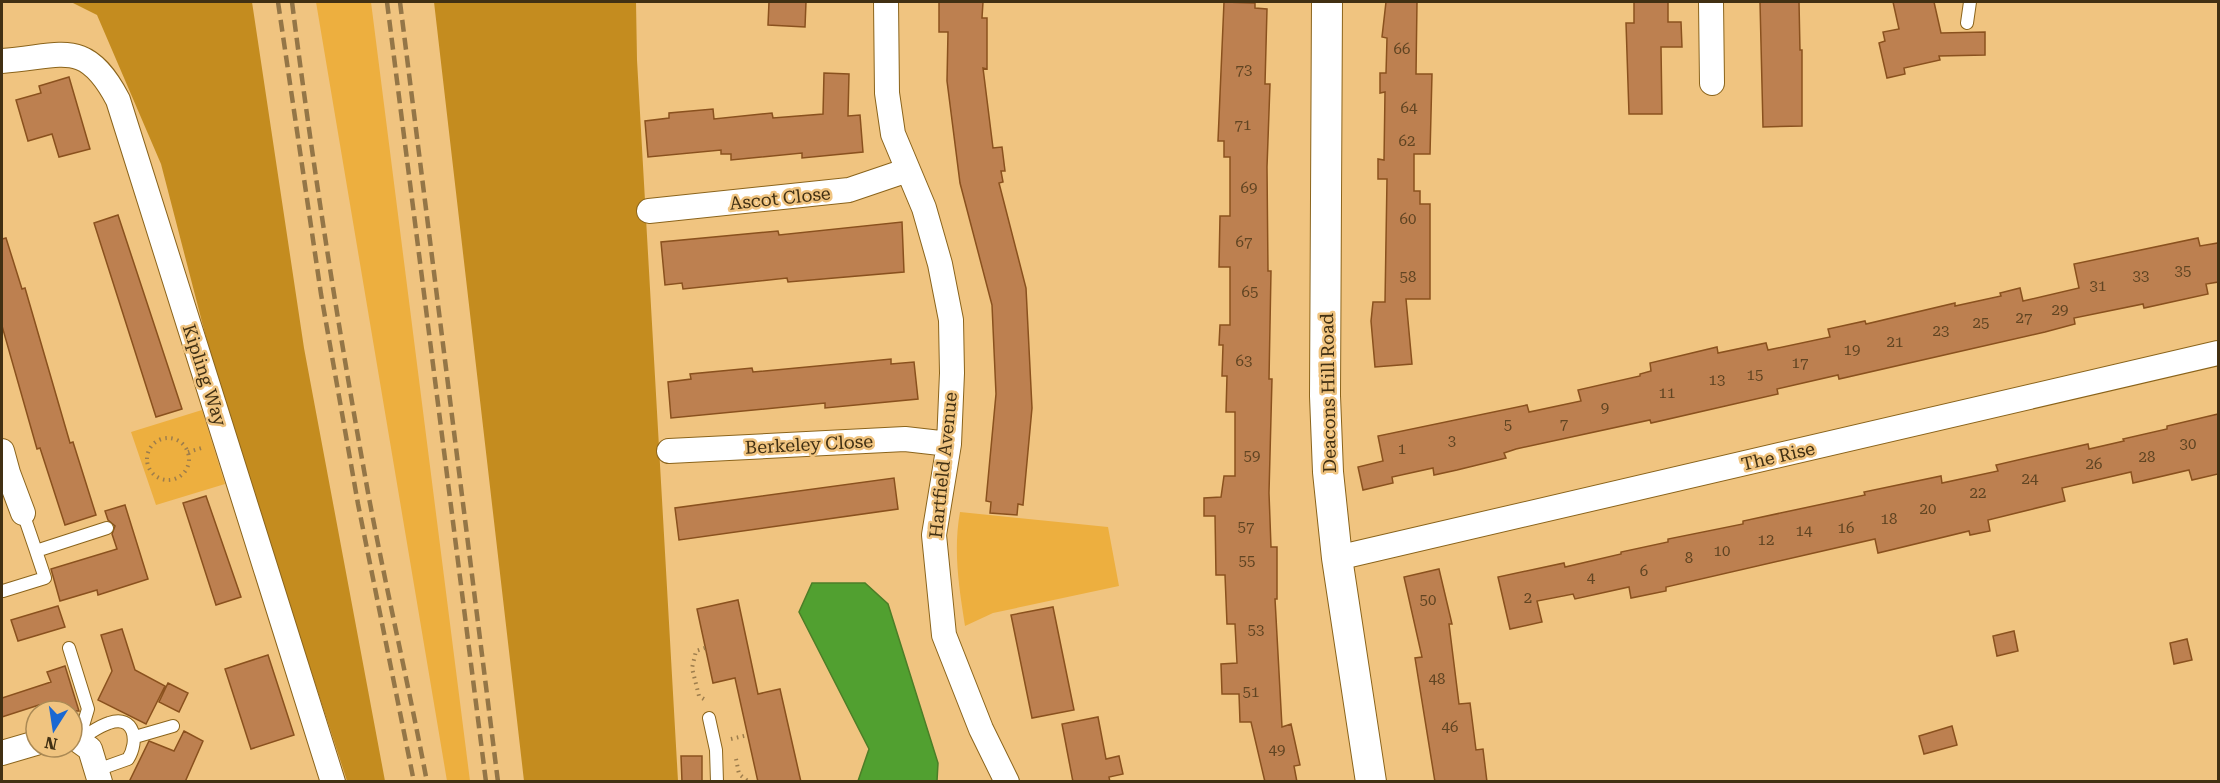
<svg xmlns="http://www.w3.org/2000/svg" width="2220" height="783" font-family="'Roboto Serif',serif">
<style>
.green{fill:#edaf3f}
.forest{fill:#c48c1f}
.water{fill:#51a030;stroke:#4c7e27;stroke-width:1.5}
.building{fill:#bd8050;stroke:#8a511e;stroke-width:1.5}
.lines{fill:none;stroke-linecap:round;stroke-linejoin:round}
.service-casing{stroke:#8b641b;stroke-width:14}
.minor-casing{stroke:#8b641b;stroke-width:26}
.tertiary-casing{stroke:#8b641b;stroke-width:32}
.path{stroke:#9d7d4c;stroke-width:4;stroke-dasharray:1.5 4.5;stroke-linecap:butt}
.service{stroke:#fff;stroke-width:12}
.minor{stroke:#fff;stroke-width:24}
.tertiary{stroke:#fff;stroke-width:30}
.rail{stroke:#947647;stroke-width:4.5;stroke-dasharray:12 6;stroke-linecap:butt}
.labels{text-anchor:middle;dominant-baseline:central;stroke-width:5;stroke-linejoin:round;paint-order:stroke}
.number-label{font-size:15px;fill:#604422}
.street-label{font-size:18px;fill:#413013;stroke:#f0c480}
</style>
<rect width="100%" height="100%" fill="#f0c480"/>
<!-- green -->
<path class="green" d="M316 2H371L470 781H447Z
M202 410 225 484 156 505 131 432Z
M960 512 1108 527 1119 586 993 613 965 626C959 587 953 551 960 512Z"/>
<!-- forest -->
<path class="forest" d="M71 2H252L304 348 385 781H347L221 395 161 164 97 15Z
M434 2H636L637 60 678 781H524Z"/>
<!-- water -->
<path class="water" d="M812 583H865L888 604 938 763 937 781H858L869 749 799 612Z"/>
<!-- building -->
<path class="building" d="M769 2H806L805 27 768 25Z
M939 2H983L982 18H987V69L983 68 993 148 1002 147 1005 171H1001L1003 182 999 183 1026 288 1032 408 1023 505 1018 504 1017 515 990 513 991 502 986 501 996 394 992 305 960 183 947 81 948 32H939Z
M1224 2 1255 3V8L1267 9 1265 84H1270L1267 167 1268 271H1271L1269 379H1272L1269 493 1271 547H1277V599H1275L1282 727 1291 724 1300 765 1294 766 1297 782H1265L1251 722H1240L1239 694H1222L1221 664 1237 663 1235 624H1227L1225 575H1216L1215 516H1204V498L1221 497 1224 476H1235V412H1226L1227 376H1222L1223 345H1219L1220 325H1230V267H1219L1220 216H1230V157H1224V141H1218Z
M1386 2H1417L1416 74H1432L1430 154H1414V191H1420V204H1430V299H1406L1412 364 1375 367 1371 321 1373 302H1385L1387 179H1378V159L1384 160 1385 92 1380 93V73H1386L1387 38 1382 37Z
M1634 2H1668V22H1681L1682 47H1661L1662 114H1629L1626 23H1634Z
M1760 2H1799L1800 50H1802V126L1763 127Z
M1893 2H1934L1941 33 1985 32V55L1939 56 1940 60 1904 68 1905 74 1887 78 1879 43 1885 41 1883 32 1899 29Z
M824 73 849 74 848 116 860 115 863 152 802 158V153L731 160V154H721V150L648 157 645 121 669 118V113L713 109 714 119 772 113 773 118 823 114Z
M69 77 90 149 59 157 52 134 28 141 16 100 41 93 39 86Z
M118 215 182 409 156 417 94 223Z
M902 222 904 272 788 282 787 278 683 289 682 283 665 285 661 242 778 231 779 235Z
M6 238 22 289 25 288 70 443 73 442 96 515 65 525 40 448 37 449 2 326V239Z
M2198 238 2200 246 2218 243V282L2206 284 2208 294 2144 308 2143 304 2074 318 2075 324 2045 332 1839 379 1838 375 1777 389 1778 394 1651 423 1650 420 1516 449 1504 453 1506 458 1457 470 1434 475 1433 468 1392 477 1393 483 1363 490 1358 467 1383 461 1378 436 1527 405 1529 412 1581 401 1578 390 1640 376V374L1651 371 1650 363 1717 347 1718 353 1766 343 1768 350 1830 337 1828 329 1865 321 1866 324 1955 303V306L2001 296 2000 293 2020 288 2023 301 2079 288 2074 264Z
M891 359V364L914 362 918 399 825 408V403L671 418 668 382 691 379 690 374 752 368 753 372Z
M2218 414V474L2192 480 2189 470 2133 483 2131 472 2062 488 2065 501 1988 520 1990 531 1970 535 1969 531 1878 553 1875 539 1666 587V591L1631 598 1629 587 1575 599 1573 594 1537 601 1542 622 1510 629 1498 577 1564 563 1565 567 1621 554V552L1668 542V539L1743 524V521L1865 495 1864 492 1941 476 1942 483 1998 471 1996 465 2088 444 2089 449 2124 441 2123 439 2167 429V426Z
M894 478 898 509 679 540 675 508Z
M206 496 241 597 216 605 183 503Z
M125 505 148 579 98 595 97 590 60 601 51 569 117 549 112 534 115 526 108 520 105 511Z
M1439 569 1452 624H1449L1459 704 1470 703 1476 750 1483 749 1487 782H1435L1415 658 1422 657 1404 577Z
M738 600 758 694 780 689 801 782H758L735 678 713 683 697 609Z
M58 606 65 627 18 641 11 620Z
M1053 607 1074 710 1032 718 1011 615Z
M122 629 135 670 165 686 146 724 98 700 112 671 101 635Z
M2014 631 2018 651 1997 656 1993 636Z
M2187 639 2192 660 2174 664 2170 643Z
M268 655 294 735 251 749 225 669Z
M65 666 79 711H41L39 705 2 717V698L51 682 47 672Z
M168 683 188 693 179 712 159 702Z
M1098 717 1106 759 1119 756 1123 774 1109 777 1110 782H1073L1062 724Z
M1952 726 1957 745 1924 754 1919 736Z
M184 731 203 741 185 782H129L149 741 174 751Z
M681 756H702V782H682Z"/>
<g class="lines">
<!-- service casing -->
<g class="service-casing">
<path id="service" d="M1967 23 1970 2
M23 513 36 551 107 528
M3 591 45 578 36 551
M69 648 88 709 79 739
M709 718 716 750 717 782
M135 737 173 726
M79 739C89 734 99 726 109 723 135 714 139 742 128 759L97 770"/>
</g>
<!-- minor casing -->
<g class="minor-casing">
<path id="minor" d="M886 2 887 93 893 134 924 208 940 264 951 320 952 373 949 444 934 535 944 635 981 729 1007 782
M1711 2 1712 83
M2 61C62 57 85 37 118 100L333 782
M649 211 849 190 908 170
M2 451 8 473 2 475
M669 451 905 439 949 444
M8 473 23 513
M1337 558 2218 353
M72 736 90 749 100 782
M2 753 36 743"/>
</g>
<!-- tertiary casing -->
<g class="tertiary-casing">
<path id="tertiary" d="M1327 2 1325 396 1328 472 1337 558 1371 782"/>
</g>
<!-- path -->
<path class="path" d="M147 459a21 21 0 1 1 42 0a21 21 0 1 1-42 0Z
M188 452 205 447
M705 648 696 651 692 668 699 696 707 701
M731 739 748 735
M736 759 739 774 749 782"/>
<!-- service -->
<use href="#service" class="service"/>
<!-- minor -->
<use href="#minor" class="minor"/>
<!-- tertiary -->
<use href="#tertiary" class="tertiary"/>
<!-- rail -->
<path class="rail" d="M278 2 321 294 358 504 414 782
M292 2C313 168 339 333 369 498 387 593 409 687 427 782
M387 2 486 782
M400 2 498 782"/>
</g>
<g class="labels">
<!-- number labels -->
<g class="number-label">
<text x="1402" y="49">66</text>
<text x="1244" y="70">73</text>
<text x="1409" y="108">64</text>
<text x="1243" y="125">71</text>
<text x="1407" y="141">62</text>
<text x="1249" y="188">69</text>
<text x="1408" y="219">60</text>
<text x="1244" y="242">67</text>
<text x="2183" y="271">35</text>
<text x="2141" y="276">33</text>
<text x="1408" y="277">58</text>
<text x="2098" y="286">31</text>
<text x="1250" y="292">65</text>
<text x="2060" y="310">29</text>
<text x="2024" y="318">27</text>
<text x="1981" y="323">25</text>
<text x="1941" y="331">23</text>
<text x="1895" y="342">21</text>
<text x="1852" y="350">19</text>
<text x="1244" y="361">63</text>
<text x="1800" y="363">17</text>
<text x="1755" y="375">15</text>
<text x="1717" y="380">13</text>
<text x="1667" y="393">11</text>
<text x="1605" y="408">9</text>
<text x="1564" y="424">7</text>
<text x="1508" y="425">5</text>
<text x="1452" y="441">3</text>
<text x="2188" y="444">30</text>
<text x="1402" y="449">1</text>
<text x="1252" y="456">59</text>
<text x="2147" y="457">28</text>
<text x="2094" y="464">26</text>
<text x="2030" y="479">24</text>
<text x="1978" y="493">22</text>
<text x="1928" y="509">20</text>
<text x="1889" y="519">18</text>
<text x="1246" y="527">57</text>
<text x="1846" y="528">16</text>
<text x="1804" y="531">14</text>
<text x="1766" y="540">12</text>
<text x="1722" y="551">10</text>
<text x="1689" y="558">8</text>
<text x="1247" y="561">55</text>
<text x="1644" y="571">6</text>
<text x="1591" y="578">4</text>
<text x="1528" y="598">2</text>
<text x="1428" y="600">50</text>
<text x="1256" y="630">53</text>
<text x="1437" y="679">48</text>
<text x="1251" y="692">51</text>
<text x="1450" y="727">46</text>
<text x="1277" y="750">49</text>
</g>
<!-- street labels -->
<g class="street-label">
<text transform="translate(780 198) rotate(-6)">Ascot Close</text>
<text transform="translate(205 375) rotate(72)">Kipling Way</text>
<text transform="translate(1328 393) rotate(-91)">Deacons Hill Road</text>
<text transform="translate(809 444) rotate(-3)">Berkeley Close</text>
<text transform="translate(1778 456) rotate(-13)">The Rise</text>
<text transform="translate(943 465) rotate(-84)">Hartfield Avenue</text>
</g>
</g>
<!-- border -->
<rect width="2220" height="783" fill="none" stroke="#413013" stroke-width="6"/>
<!-- north arrow -->
<g transform="translate(54 729) rotate(192)"><circle r="28" fill="#f0c480" stroke="#aa8954" stroke-width="1.5"/>
<path d="M0-4.5L10 22L0 15L-10 22Z" fill="#1a68d2"/>
<text y="-9" font-size="16" font-weight="bold" text-anchor="middle" fill="#413013">N</text>
</g>
</svg>
